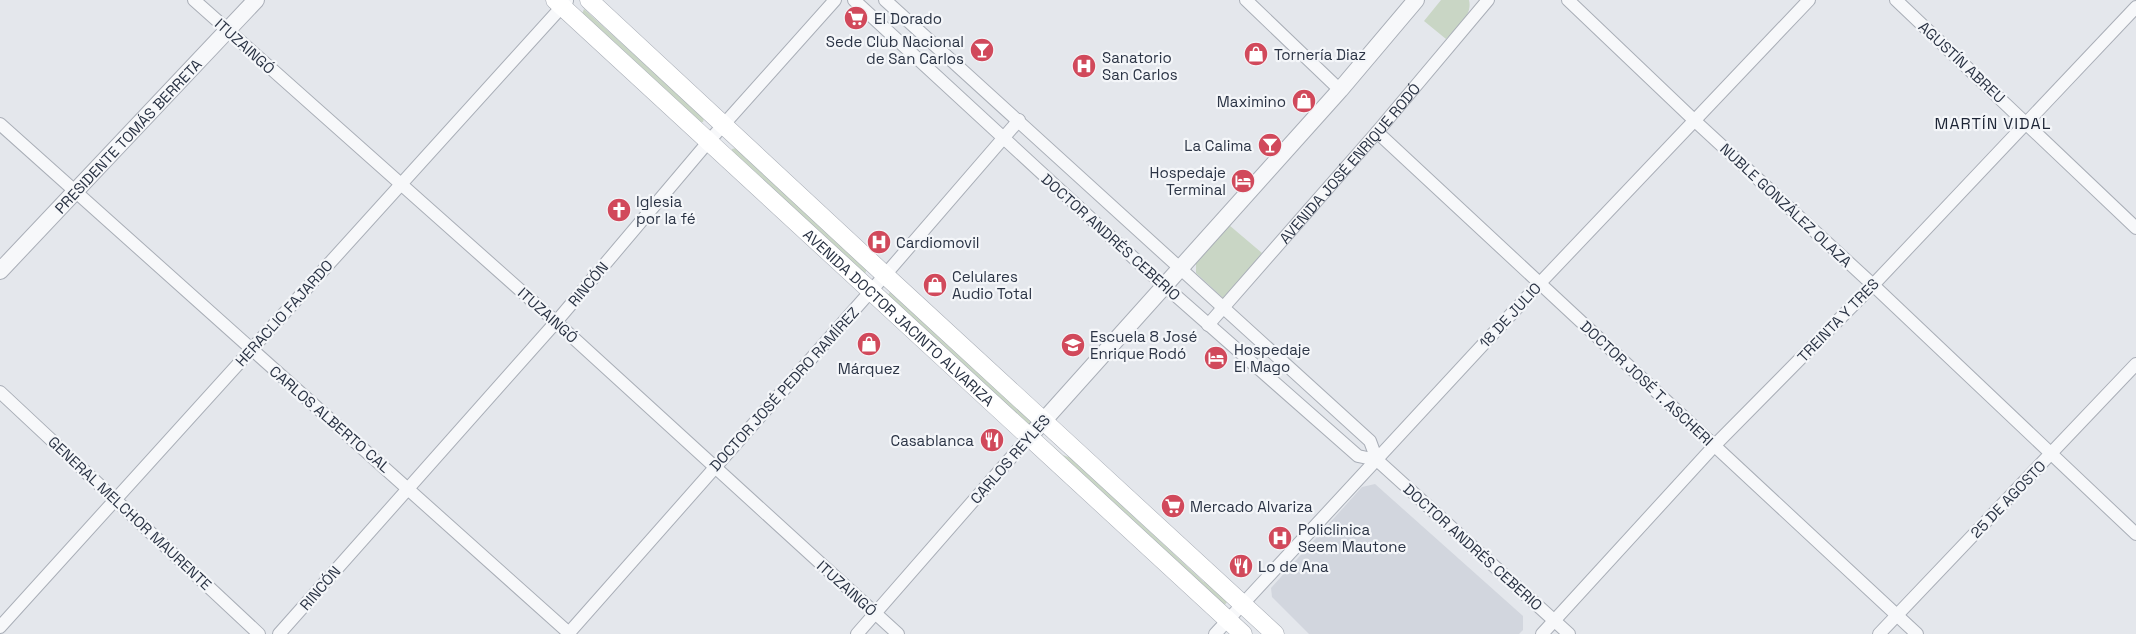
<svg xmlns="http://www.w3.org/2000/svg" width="2136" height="634" font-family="'Space Grotesk',sans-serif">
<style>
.built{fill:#d2d6de}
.green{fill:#c9d6c5}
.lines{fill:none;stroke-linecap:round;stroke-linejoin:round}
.minor-casing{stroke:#a9aeb7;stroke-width:14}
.tertiary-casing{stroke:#a9aeb7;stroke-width:18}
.secondary-casing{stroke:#a9aeb7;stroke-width:19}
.minor{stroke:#f7f8fa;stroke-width:12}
.tertiary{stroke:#f7f8fa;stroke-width:16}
.secondary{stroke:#fff;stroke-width:18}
.labels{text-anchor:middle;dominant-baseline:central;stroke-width:4.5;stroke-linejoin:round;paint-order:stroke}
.poi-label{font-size:15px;fill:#2b3445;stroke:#f4f6f9;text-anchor:start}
.street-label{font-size:15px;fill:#2b3445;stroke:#f4f6f9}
.neighbourhood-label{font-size:16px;letter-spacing:1px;fill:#1d2536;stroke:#f4f6f9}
</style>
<rect width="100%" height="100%" fill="#e4e7ec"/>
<!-- built -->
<path class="built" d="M1375 484 1523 616V630L1519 634H1309L1272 597 1271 588 1362 487Z"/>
<!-- green -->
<path class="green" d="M1441 0H1469C1473 16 1456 28 1446 39L1424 21Z
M584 9 704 118 703 122H699L582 14Z
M736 148 866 269V272L864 274 731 152 732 149Z
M1229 225 1262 253 1224 299 1196 273V262Z
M890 292 1014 405 1019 406 1035 420 1029 427 888 295Z
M1046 440 1063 455 1071 458 1204 582H1210L1227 602 1224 606 1045 443Z"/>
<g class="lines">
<!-- minor casing -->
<g class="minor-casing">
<g id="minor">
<path d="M194 0 556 322 898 634"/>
<path d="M854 0 1150 273 1358 456 1377 460"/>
<path d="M885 0 1370 441 1377 460 1569 634"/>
<path d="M1246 0 1340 90"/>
<path d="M1568 0 1695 121 1873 285 2136 534"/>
<path d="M1896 0 2136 228"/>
<path d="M0 124 570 634"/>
<path d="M1377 132 1917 634"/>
<path id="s1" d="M1208 325 1377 132 1488 0"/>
<path d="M0 392 259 634"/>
<path d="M0 627 567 1"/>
<path d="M279 634 556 322 709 141 835 0"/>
<path d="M568 634 885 275 1019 120"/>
<path d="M857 634 1029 437"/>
<path d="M1215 634 1540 283 1809 0"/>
<path d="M1542 634 1715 445 1873 285 2136 7"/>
<path d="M1879 634 2136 364"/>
</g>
</g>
<!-- tertiary casing -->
<g class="tertiary-casing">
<g id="tertiary">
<path id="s2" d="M0 271 256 0"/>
<path d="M1029 437 1340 90 1416 0"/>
</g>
</g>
<!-- secondary casing -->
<g class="secondary-casing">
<g id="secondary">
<path id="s3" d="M555 0 1243 634"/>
<path d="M589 0 885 275 1275 634"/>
</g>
</g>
<!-- minor -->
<use href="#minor" class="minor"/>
<!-- tertiary -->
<use href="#tertiary" class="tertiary"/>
<!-- secondary -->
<use href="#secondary" class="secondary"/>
</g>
<!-- icons -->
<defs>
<g id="supermarket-disc" transform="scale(1.25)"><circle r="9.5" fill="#d1495b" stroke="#f4f6f9"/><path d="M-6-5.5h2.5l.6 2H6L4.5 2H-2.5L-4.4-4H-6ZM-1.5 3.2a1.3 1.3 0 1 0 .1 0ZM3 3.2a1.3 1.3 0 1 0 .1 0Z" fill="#fff"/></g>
<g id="bar-disc" transform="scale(1.25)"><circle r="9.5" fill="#d1495b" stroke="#f4f6f9"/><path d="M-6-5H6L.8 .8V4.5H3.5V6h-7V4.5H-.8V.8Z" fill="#fff"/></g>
<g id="shop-disc" transform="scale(1.25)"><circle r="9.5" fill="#d1495b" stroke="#f4f6f9"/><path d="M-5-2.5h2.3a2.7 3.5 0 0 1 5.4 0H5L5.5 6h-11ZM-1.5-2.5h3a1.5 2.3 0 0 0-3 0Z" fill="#fff"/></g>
<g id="hospital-disc" transform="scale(1.25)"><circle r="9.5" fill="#d1495b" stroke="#f4f6f9"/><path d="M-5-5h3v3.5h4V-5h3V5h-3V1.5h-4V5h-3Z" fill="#fff"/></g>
<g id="hotel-disc" transform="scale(1.25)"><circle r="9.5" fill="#d1495b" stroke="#f4f6f9"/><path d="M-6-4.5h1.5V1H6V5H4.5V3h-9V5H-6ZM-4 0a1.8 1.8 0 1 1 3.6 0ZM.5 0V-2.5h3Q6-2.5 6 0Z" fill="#fff"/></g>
<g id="church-disc" transform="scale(1.25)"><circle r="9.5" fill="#d1495b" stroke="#f4f6f9"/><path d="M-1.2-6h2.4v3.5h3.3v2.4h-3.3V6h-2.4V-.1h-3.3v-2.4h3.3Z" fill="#fff"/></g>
<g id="school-disc" transform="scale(1.25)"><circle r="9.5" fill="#d1495b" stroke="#f4f6f9"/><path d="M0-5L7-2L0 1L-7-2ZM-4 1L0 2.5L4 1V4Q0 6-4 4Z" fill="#fff"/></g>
<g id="restaurant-disc" transform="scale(1.25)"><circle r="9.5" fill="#d1495b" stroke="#f4f6f9"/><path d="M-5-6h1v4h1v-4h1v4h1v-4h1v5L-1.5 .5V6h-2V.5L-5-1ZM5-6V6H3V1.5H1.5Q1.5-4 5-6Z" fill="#fff"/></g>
</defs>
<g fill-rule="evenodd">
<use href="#supermarket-disc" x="856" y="18"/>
<use href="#bar-disc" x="982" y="50"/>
<use href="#shop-disc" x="1256" y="54"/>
<use href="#hospital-disc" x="1084" y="66"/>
<use href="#shop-disc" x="1304" y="101"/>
<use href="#bar-disc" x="1270" y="145"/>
<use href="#hotel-disc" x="1243" y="181"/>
<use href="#church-disc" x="619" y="210"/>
<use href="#hospital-disc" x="879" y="242"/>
<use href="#shop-disc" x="935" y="285"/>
<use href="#shop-disc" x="869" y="344"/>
<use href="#school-disc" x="1073" y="345"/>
<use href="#hotel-disc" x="1216" y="358"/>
<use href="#restaurant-disc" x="992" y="440"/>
<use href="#supermarket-disc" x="1173" y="506"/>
<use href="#hospital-disc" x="1280" y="538"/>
<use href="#restaurant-disc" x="1241" y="566"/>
</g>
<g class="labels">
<!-- poi labels -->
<g class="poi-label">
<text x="874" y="18">El Dorado</text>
<text x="964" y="41" text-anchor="end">Sede Club Nacional<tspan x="964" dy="17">de San Carlos</tspan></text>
<text x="1274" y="54">Tornería Diaz</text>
<text x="1102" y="57">Sanatorio<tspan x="1102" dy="17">San Carlos</tspan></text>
<text x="1286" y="101" text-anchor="end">Maximino</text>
<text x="1252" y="145" text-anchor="end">La Calima</text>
<text x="1226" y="172" text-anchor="end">Hospedaje<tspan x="1226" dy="17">Terminal</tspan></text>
<text x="636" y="201">Iglesia<tspan x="636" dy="17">por la fé</tspan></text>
<text x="896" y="242">Cardiomovil</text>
<text x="952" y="276">Celulares<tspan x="952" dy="17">Audio Total</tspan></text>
<text x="1090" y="336">Escuela 8 José<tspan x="1090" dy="17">Enrique Rodó</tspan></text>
<text x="1234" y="349">Hospedaje<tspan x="1234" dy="17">El Mago</tspan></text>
<text x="869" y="368" text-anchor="middle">Márquez</text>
<text x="974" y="440" text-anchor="end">Casablanca</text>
<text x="1190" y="506">Mercado Alvariza</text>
<text x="1298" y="529">Policlinica<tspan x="1298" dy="17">Seem Mautone</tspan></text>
<text x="1258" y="566">Lo de Ana</text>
</g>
<!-- street labels -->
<g class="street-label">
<text transform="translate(245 46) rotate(42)">ITUZAINGÓ</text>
<text transform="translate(1962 62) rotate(43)">AGUSTÍN ABREU</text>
<text stroke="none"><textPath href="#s2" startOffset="186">PRESIDENTE TOMÁS BERRETA</textPath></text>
<text stroke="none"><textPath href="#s1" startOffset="215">AVENIDA JOSÉ ENRIQUE RODÓ</textPath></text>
<text transform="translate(1786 205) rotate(43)">NUBLE GONZÁLEZ OLAZA</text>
<text transform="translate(1111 237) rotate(42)">DOCTOR ANDRÉS CEBERIO</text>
<text transform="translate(588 284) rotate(-50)">RINCÓN</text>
<text transform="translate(284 313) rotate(-48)">HERACLIO FAJARDO</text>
<text transform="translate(548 315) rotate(42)">ITUZAINGÓ</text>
<text transform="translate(1510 315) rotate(-47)">18 DE JULIO</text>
<text stroke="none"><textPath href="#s3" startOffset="468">AVENIDA DOCTOR JACINTO ALVARIZA</textPath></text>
<text transform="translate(1838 320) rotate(-46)">TREINTA Y TRES</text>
<text transform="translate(1647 383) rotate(43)">DOCTOR JOSÉ T. ASCHERI</text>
<text transform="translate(784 389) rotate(-48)">DOCTOR JOSÉ PEDRO RAMÍREZ</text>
<text transform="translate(330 419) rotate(41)">CARLOS ALBERTO CAL</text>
<text transform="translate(1010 459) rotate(-49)">CARLOS REYLES</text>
<text transform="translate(2008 499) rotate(-46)">25 DE AGOSTO</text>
<text transform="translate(130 513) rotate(43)">GENERAL MELCHOR MAURENTE</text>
<text transform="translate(1473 547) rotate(42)">DOCTOR ANDRÉS CEBERIO</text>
<text transform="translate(320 588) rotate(-49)">RINCÓN</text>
<text transform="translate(847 588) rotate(42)">ITUZAINGÓ</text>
</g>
<!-- neighbourhood labels -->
<g class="neighbourhood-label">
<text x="1993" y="123">MARTÍN VIDAL</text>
</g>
</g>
</svg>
